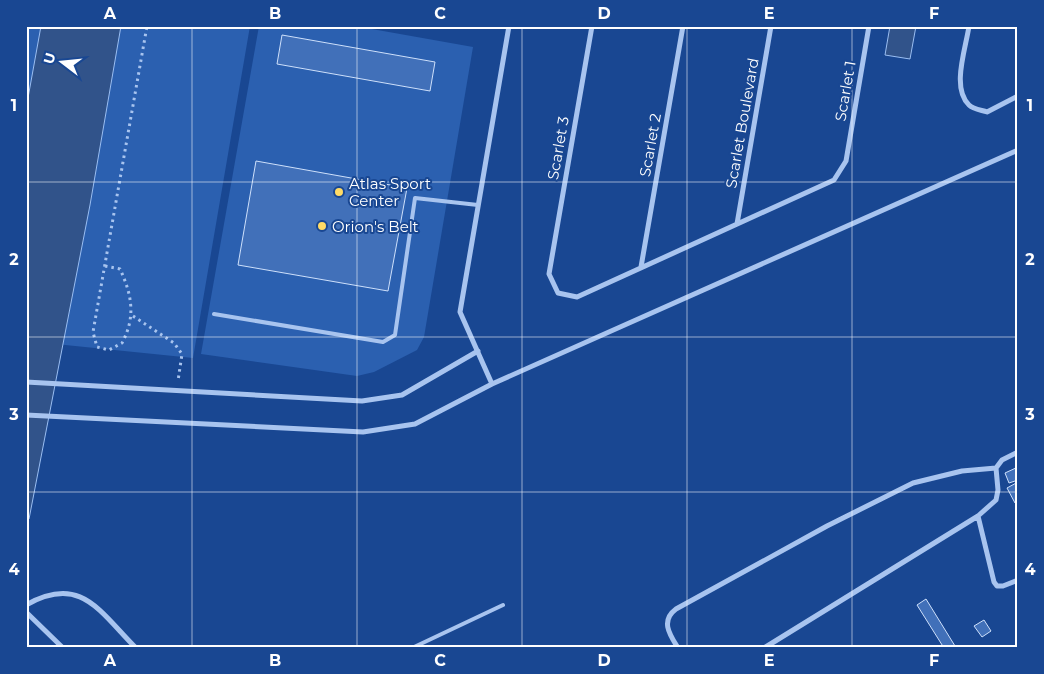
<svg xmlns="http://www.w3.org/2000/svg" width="1044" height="674" font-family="Montserrat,sans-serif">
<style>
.green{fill:#2b60b0}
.water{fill:#31538a;stroke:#9abef2}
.building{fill:#4170b9;stroke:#cee0fb}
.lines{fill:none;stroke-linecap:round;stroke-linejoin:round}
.path{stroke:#a8c4ef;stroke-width:3;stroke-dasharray:2.5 4;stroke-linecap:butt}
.service{stroke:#a8c4ef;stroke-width:4}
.minor{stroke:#a8c4ef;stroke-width:5}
.grid{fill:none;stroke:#fff;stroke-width:1;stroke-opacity:0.55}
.poi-dot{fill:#ffdb66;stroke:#194792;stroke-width:2}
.labels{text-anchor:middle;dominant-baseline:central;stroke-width:4;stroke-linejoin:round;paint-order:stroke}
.street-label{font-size:15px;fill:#fff;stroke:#194792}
.poi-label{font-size:15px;fill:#fff;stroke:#194792;text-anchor:start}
.neatline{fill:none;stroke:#fff;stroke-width:2}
.grid-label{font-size:16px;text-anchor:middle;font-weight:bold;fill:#fff}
</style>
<rect width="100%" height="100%" fill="#194792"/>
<!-- green -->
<path class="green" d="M26 26H250L193 358 26 341Z
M259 26H355L473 47 424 337 417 350 374 372 357 376 201 354Z"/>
<!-- water -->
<path class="water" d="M41 26H121L90 205 29 519 26 521V109Z
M890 26H916L910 59 885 55Z"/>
<!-- building -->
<path class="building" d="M282 35 435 62 430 91 277 64Z
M256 161 407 188 388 291 238 265Z
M1018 467V480L1009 483 1005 473Z
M1018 482V502L1015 503 1007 488Z
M926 599 955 646 952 648H944L917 605Z
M984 620 991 631 982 637 974 626Z"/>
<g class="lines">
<!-- path -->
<path class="path" d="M105 266 120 269C132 295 136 317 122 343L109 350 97 347 93 332 147 26
M133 316 174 343 182 354 178 381"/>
<!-- service -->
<path class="service" d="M214 314 383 342 395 335 415 198 478 205
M412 648 503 605"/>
<!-- minor -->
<path class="minor" d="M509 26 460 312 492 384 1018 150
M592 26 549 274 558 293 577 297 834 180 846 161 869 26
M969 26C966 48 951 88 969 105 973 109 981 110 987 112L1018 96
M737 224 771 26
M641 267 683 26
M26 382 362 401 402 395 478 351
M26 415 363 432 415 424 492 384
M978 516 994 582 997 586H1003L1018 580
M26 605C81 574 99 611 136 648
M26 612 63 648
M678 648C670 635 660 621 676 609L827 526 913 483 962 471 996 468
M764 648 978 516 996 500 998 490 996 468 1002 460 1018 452"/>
</g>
<!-- grid -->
<path class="grid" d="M192 26V648M357 26V648M522 26V648M687 26V648M852 26V648M26 182H1018M26 337H1018M26 492H1018"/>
<!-- markers -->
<g class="poi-dot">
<circle cx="339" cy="192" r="5"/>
<circle cx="322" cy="226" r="5"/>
</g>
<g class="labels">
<!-- street labels -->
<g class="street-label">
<text transform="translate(845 91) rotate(-80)">Scarlet 1</text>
<text transform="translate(742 123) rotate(-80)">Scarlet Boulevard</text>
<text transform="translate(650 145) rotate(-80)">Scarlet 2</text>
<text transform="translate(558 148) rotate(-80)">Scarlet 3</text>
</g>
<!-- poi labels -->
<g class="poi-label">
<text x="349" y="183">Atlas Sport<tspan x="349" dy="17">Center</tspan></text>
<text x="332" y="226">Orion's Belt</text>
</g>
</g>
<!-- border -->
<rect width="1044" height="674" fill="none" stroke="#194792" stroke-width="55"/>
<!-- north arrow -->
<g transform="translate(62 62) rotate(286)" stroke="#194792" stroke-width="4" paint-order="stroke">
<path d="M0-4L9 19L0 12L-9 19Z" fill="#ffffff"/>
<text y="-8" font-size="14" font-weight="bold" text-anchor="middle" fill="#ffffff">U</text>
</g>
<rect x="28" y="28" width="988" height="618" class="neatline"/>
<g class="grid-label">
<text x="110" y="19">A</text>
<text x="275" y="19">B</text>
<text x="440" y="19">C</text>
<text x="604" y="19">D</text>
<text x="769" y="19">E</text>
<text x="934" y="19">F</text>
<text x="14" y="111">1</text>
<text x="1030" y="111">1</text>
<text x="14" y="265">2</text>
<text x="1030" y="265">2</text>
<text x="14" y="420">3</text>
<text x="1030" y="420">3</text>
<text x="14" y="575">4</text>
<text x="1030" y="575">4</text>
<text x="110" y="666">A</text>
<text x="275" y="666">B</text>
<text x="440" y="666">C</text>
<text x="604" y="666">D</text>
<text x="769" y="666">E</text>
<text x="934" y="666">F</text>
</g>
</svg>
